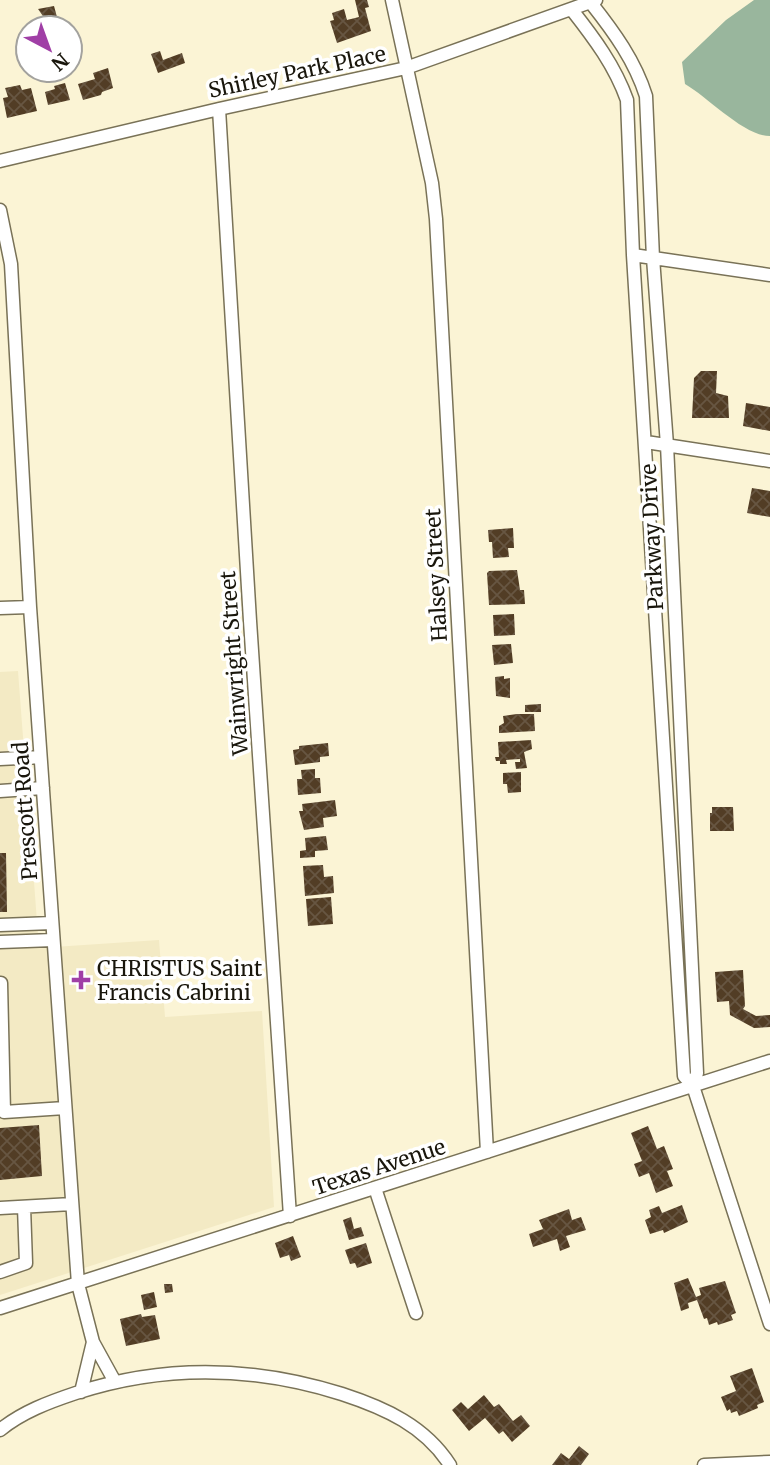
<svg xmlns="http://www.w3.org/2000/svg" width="770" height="1465" font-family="Merriweather,serif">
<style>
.built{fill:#f3eac4}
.water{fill:#99b69d}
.building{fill:url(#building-cross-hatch)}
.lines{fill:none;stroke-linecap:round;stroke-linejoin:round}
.minor-casing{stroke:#797257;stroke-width:15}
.minor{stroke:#fff;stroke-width:12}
.poi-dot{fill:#a03fa6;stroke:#fff;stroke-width:2.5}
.labels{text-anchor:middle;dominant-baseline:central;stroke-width:7;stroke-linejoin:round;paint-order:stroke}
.street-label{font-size:21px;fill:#19160c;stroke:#fff}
.poi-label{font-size:21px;fill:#19160c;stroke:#fff;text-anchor:start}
</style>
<defs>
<pattern id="building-cross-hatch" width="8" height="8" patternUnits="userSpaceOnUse" patternTransform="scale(1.75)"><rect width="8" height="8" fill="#523d25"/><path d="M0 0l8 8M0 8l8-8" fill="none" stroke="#675642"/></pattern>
</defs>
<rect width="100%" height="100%" fill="#fbf4d5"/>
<!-- built -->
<path class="built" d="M18 671 39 948 159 940 165 1017 262 1011 274 1207 0 1295V672Z"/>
<!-- water -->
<path class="water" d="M754 0H770V136C744 136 709 98 685 84L682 62 726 20Z"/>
<!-- building -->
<path class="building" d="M355 0H367L369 7 365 8 371 31 337 43 330 21 334 20 332 13 344 9 347 20 359 17Z
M54 6 57 17 45 19 38 9Z
M160 51 163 60 182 53 185 63 158 73 151 54Z
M108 68 113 88 102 92 101 95 83 100 78 84 95 79 93 73Z
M65 83 70 100 48 105 45 92 55 89 54 86Z
M20 85 22 90 31 88 37 111 7 118 3 98 8 97 5 88Z
M701 371H717L716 393 728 396 729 418H692L694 378Z
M746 403 770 407V431L743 426Z
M752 488 770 491V517L747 513Z
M513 528 514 548H508L509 557 493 558 492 542H489L488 530Z
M517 570 520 590H524L525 604 489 605 487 573 489 571Z
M514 614 515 635 494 636 493 615Z
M511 644 513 663 494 665 492 645Z
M504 676V679L510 678V698L496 696 495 677Z
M541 704V712H525V705Z
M517 714H534L535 731 499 733V726L504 723 503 716Z
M531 740 532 749 524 752 527 768 516 769 515 762H520V759L506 760 507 764H500V761H496L495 757H499L498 742Z
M328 743 329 756 320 757V762L295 765 293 750 299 749V746Z
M315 769V778H320L321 793 298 795 297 779H302L301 770Z
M521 772V792L508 793 507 784H503V773Z
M335 800 337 816 323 818 324 827 304 830 299 811H303L302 804Z
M712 807H733L734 831H710V813H712Z
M326 836 328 850 315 851V857L300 858V851L306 850 305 838Z
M0 853H6L7 912H0Z
M323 865 324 877 333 876 334 893 305 896 303 866Z
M331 897 333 924 308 926 306 899Z
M743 970 745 1006 743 1009 756 1016 770 1015V1027L754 1028 730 1015 729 1001 717 1002 715 972Z
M39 1125 42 1176 0 1180V1128Z
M648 1126 657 1149 664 1146 673 1169 667 1171 673 1186 656 1193 649 1173 639 1177 634 1164 642 1161 631 1133Z
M682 1205 688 1222 664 1233 663 1230 650 1234 645 1220 651 1217 649 1210 659 1206 662 1213Z
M569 1209 572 1220 581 1217 586 1230 566 1236 570 1247 560 1251 557 1239 533 1247 529 1234 543 1229 539 1220Z
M351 1217 354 1229 361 1227 364 1236 349 1240 343 1220Z
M293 1236 301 1257 291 1261 289 1255 280 1258 275 1243Z
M366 1243 372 1263 357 1268 355 1263 350 1264 345 1250Z
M688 1278 696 1297 701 1295 699 1288 725 1281 736 1313 731 1315 733 1320 718 1325 717 1322 709 1325 707 1318 704 1319 697 1300 688 1303 689 1308 681 1311 674 1283Z
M164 1284H172L173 1292 165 1293Z
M154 1292 157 1307 144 1310 141 1295Z
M141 1314 142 1317 155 1315 160 1339 126 1346 120 1319Z
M752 1368 764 1402 757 1405 758 1408 739 1416 737 1411 731 1413 730 1409 727 1411 721 1397 736 1391 730 1376Z
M484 1395 494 1407 499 1404 513 1421 521 1415 530 1426 512 1442 503 1431 499 1434 485 1418 469 1431 452 1410 461 1402 468 1409Z
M579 1446 589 1454 581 1465H552L561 1453 569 1459Z"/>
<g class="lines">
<!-- minor casing -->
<g class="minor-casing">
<path id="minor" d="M392 0 432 183 436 219 487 1152
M591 3C614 32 635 61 646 96L653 258 667 445 697 1073 693 1086
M572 10C594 38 615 66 627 100L633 255 684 1076 693 1086 770 1324
M219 109 250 621 290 1216
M0 161 219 109 406 68 596 0
M0 210 11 264 30 607 78 1284 93 1342 115 1382
M633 255 770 275
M646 442 770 461
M0 608 30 607
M0 759 40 757
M0 791 43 788
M0 925 52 923
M0 942 53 940
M1 983 4 1112 65 1108
M375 1188 416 1313
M0 1208 72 1204
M0 1272 26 1263 24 1207
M0 1308 770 1061
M81 1392 93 1342
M0 1430C22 1412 49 1402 76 1393 165 1364 253 1366 342 1394 385 1408 425 1426 450 1465
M704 1465 770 1462"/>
</g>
<!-- minor -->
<use href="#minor" class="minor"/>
</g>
<!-- markers -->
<path class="poi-dot" d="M77.5 969.5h7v7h7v7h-7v7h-7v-7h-7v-7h7z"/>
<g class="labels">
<!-- street labels -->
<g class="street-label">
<text transform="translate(297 72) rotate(-12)">Shirley Park Place</text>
<text transform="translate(652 537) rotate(-93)">Parkway Drive</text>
<text transform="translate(436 575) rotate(-93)">Halsey Street</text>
<text transform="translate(234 663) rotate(-94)">Wainwright Street</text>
<text transform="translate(25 811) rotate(-94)">Prescott Road</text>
<text transform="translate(379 1167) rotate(-18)">Texas Avenue</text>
</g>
<!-- poi labels -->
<g class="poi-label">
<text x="97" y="968">CHRISTUS Saint<tspan x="97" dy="24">Francis Cabrini</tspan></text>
</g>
</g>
<!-- north arrow -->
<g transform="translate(49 49) rotate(139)"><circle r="33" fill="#ffffff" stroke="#a3a29e" stroke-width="2"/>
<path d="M0-5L12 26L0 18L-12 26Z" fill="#a03fa6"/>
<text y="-10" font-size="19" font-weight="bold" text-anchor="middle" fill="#19160c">N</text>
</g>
</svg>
